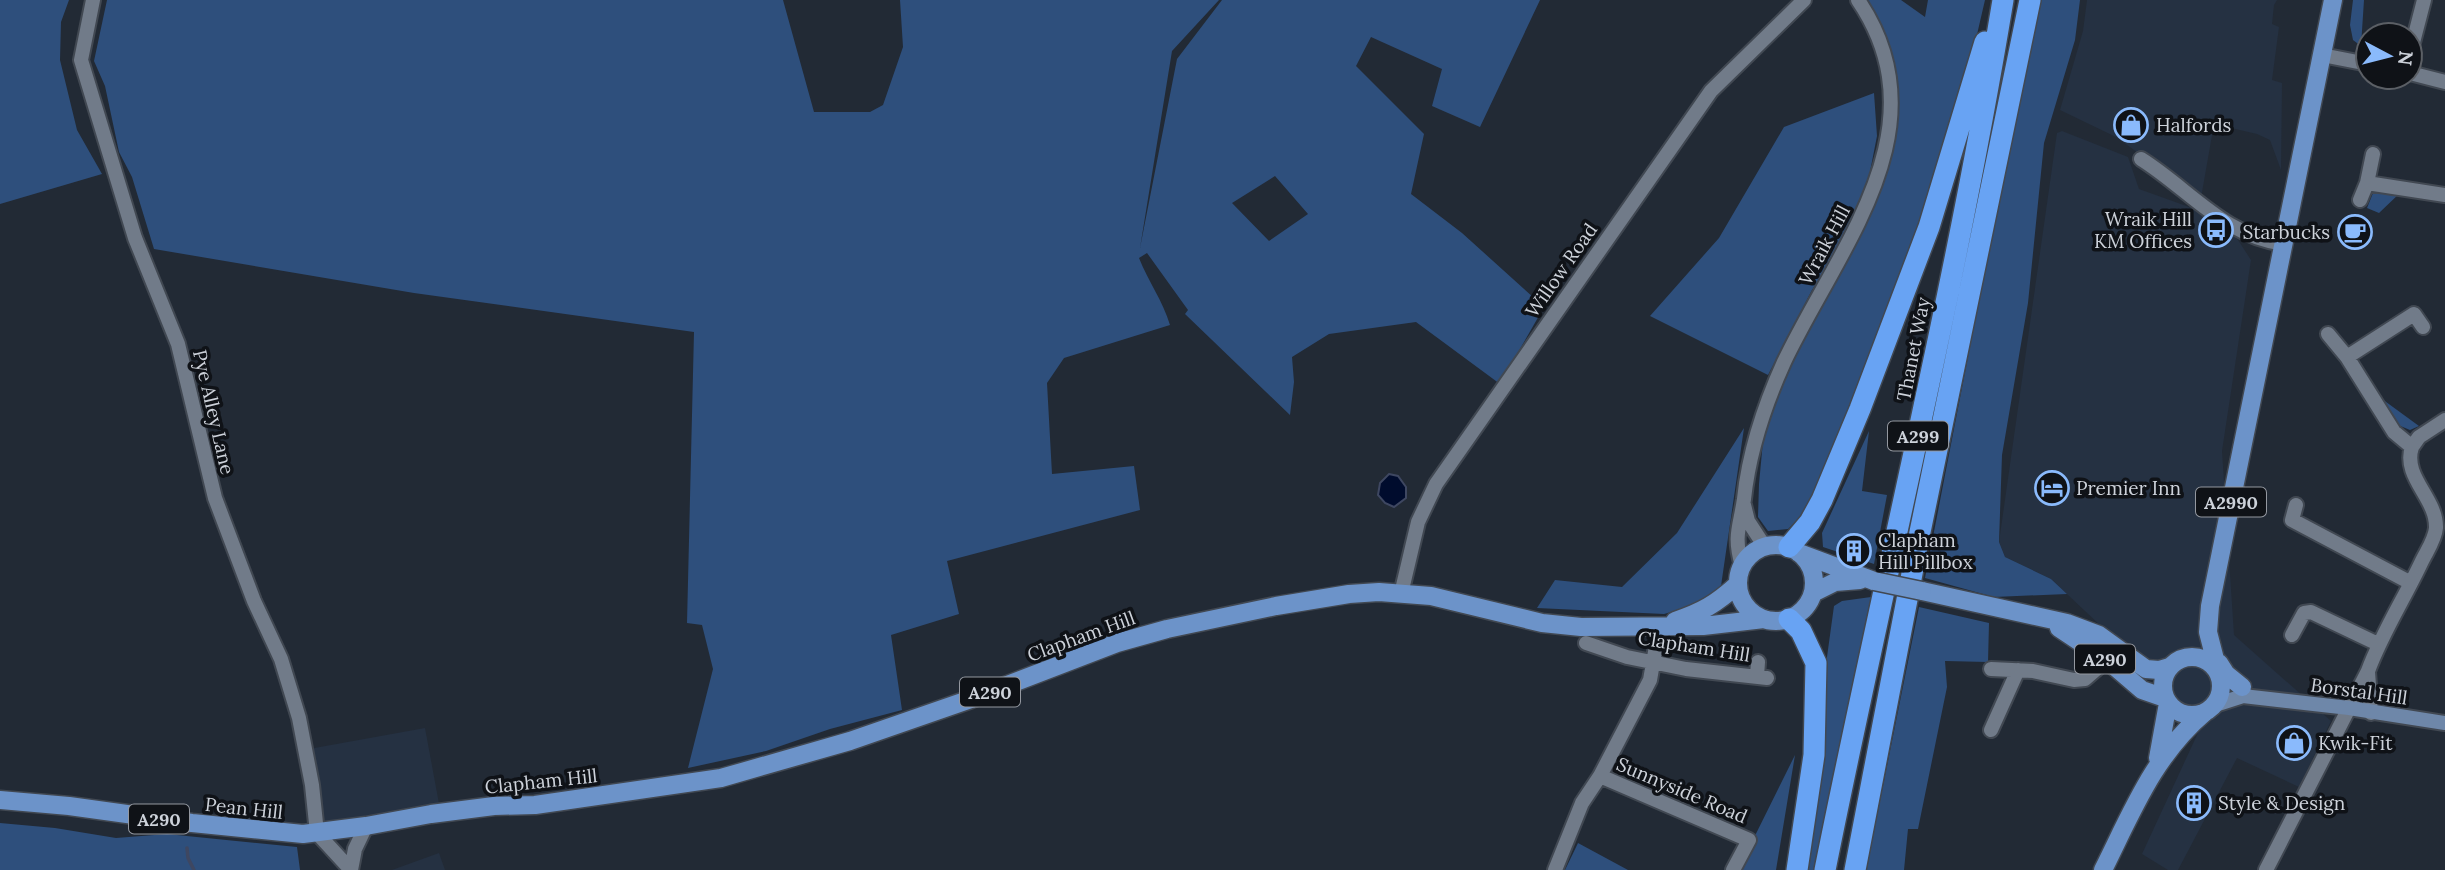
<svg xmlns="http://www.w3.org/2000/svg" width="2445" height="870" font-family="Lora,serif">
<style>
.built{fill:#253142}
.green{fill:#2e4f7c;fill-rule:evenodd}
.water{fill:#000c2d;stroke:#3e4761;stroke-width:2}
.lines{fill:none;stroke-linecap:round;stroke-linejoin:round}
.stream{stroke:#3e4761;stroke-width:3.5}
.street-casing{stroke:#414852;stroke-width:18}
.secondary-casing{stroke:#414852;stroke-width:18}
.primary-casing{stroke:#414852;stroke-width:21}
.highway-casing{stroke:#414852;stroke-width:24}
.street{stroke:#717b89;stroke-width:14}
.secondary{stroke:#6e87a9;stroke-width:14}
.primary{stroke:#6c93c9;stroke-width:18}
.highway{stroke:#68a3f3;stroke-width:21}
.primary-bridge-casing{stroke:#414852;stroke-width:21;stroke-linecap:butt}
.primary-bridge{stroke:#6c93c9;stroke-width:18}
.labels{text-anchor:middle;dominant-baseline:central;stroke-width:7;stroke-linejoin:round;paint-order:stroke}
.shield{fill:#0f1217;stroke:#9498a0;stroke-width:2}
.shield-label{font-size:18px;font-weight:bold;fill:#cdd2da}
.poi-label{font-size:19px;fill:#cdd2da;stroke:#0f1217;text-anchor:start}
.street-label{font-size:19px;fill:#cdd2da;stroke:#0f1217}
</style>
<rect width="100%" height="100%" fill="#222a35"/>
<!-- built -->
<path class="built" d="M2087 0H2277L2274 5 2272 24 2279 27 2272 80 2282 83 2281 170 2270 140 2257 134 2214 124 2201 198 2116 137 2060 110 2083 31Z
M2062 131 2128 157 2139 189 2217 217 2238 240 2251 260 2222 451 2234 635 2331 721 2299 787 2237 758 2178 870H2168L2142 854 2203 722 2051 579 2005 557 1999 542 2057 133Z
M425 728 440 809 323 827 309 749Z
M439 853 445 870H392Z"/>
<!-- green -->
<path class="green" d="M0 0H69L61 22 60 60 77 130 102 174 0 204Z
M107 0H783L814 112H870L883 105 903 47 900 0H1219L1172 51 1140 248 1177 59 1222 0H1540L1480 127 1432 106 1442 69 1371 37 1356 66 1424 134 1411 194 1462 233 1544 307 1500 384 1416 322 1329 334 1292 357 1294 382 1290 415 1185 314 1188 310 1147 253 1139 258C1148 281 1163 301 1170 325L1064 358 1047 383 1052 474 1134 466 1140 510 947 561 959 614 891 635 902 710 830 729 766 751 688 768 713 669 702 625 687 623 694 332 414 293 154 249 132 177 119 152 105 86 94 61ZM1275 176 1308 214 1269 241 1232 203Z
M1863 0H1901L1925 17 1928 0H1985L1969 69 1901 287 1806 512 1788 529 1768 531 1758 517 1759 484 1763 441 1782 382 1856 243 1877 198 1891 151 1897 98 1896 70 1885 36Z
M2041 0H2080L2075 40 2044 143 2028 303 2002 455 1999 542 2005 557 2051 579 2067 594 1994 597 1925 578 1973 331Z
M2353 0H2364L2361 46 2353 40 2350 25Z
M1874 93 1877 136 1867 187 1833 258 1812 290 1768 375 1650 316 1719 238 1784 127Z
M2375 188 2401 192 2379 213 2367 208Z
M2382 399 2419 426 2410 430 2398 425Z
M1744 428 1721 586 1706 602 1664 614 1537 608 1555 580 1622 587 1677 533Z
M1869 431 1862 491 1887 495 1874 564 1823 547 1822 533Z
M1871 597 1816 870H1804L1823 686 1834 606 1842 601Z
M1919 607 1989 623 1988 662 1945 661 1947 687 1918 829H1908L1904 870H1866Z
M1795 755 1776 870H1738Z
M0 823 55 828 116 838 167 834 297 847 300 870H0Z
M1578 843 1628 870H1565Z"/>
<!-- water -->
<path class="water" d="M1389 474 1398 476 1406 487V498L1394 507 1385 503 1378 495 1380 483Z"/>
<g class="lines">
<!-- stream -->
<path class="stream" d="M187 848 188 858 194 870"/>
<!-- street casing -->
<g class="street-casing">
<path id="street" d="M93 0 81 60 135 238 178 344 215 498 254 601 281 659 299 718 312 785 317 833 351 870
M2410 54 2424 0
M2322 55 2368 64
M2410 73 2445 82
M2141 159C2189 189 2225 237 2284 244
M2367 183 2445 195
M2360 200 2367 183 2373 154
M2347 357 2414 314 2423 327
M2412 447 2419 437 2445 420
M1744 505 1748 521 1765 547
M2296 505 2292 520 2411 583
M1742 566C1733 535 1740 527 1744 499 1749 452 1765 404 1784 362 1838 248 1945 128 1858 0
M1401 594 1418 522 1436 484 1711 91 1804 0
M2292 635 2304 613 2311 612 2378 644
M1586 643 1627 657 1686 669 1767 678
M1991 669 2033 671 2074 680 2085 679 2107 660
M2368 672 2371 713
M1757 676 1758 662
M1991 730 2018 670
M1600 776 1749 840 1733 870
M351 870 355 849 366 826
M1555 870 1582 803 1600 776 1650 680 1658 635 1652 626
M2266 870 2368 671C2382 633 2404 599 2421 563 2426 552 2435 540 2436 528 2437 498 2402 477 2412 447L2394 432 2347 357 2328 334"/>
</g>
<!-- secondary casing -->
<g class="secondary-casing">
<path id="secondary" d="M2215 705 2243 696 2349 708 2445 723"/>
</g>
<!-- primary casing -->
<g class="primary-casing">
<path id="primary" d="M1738 583a38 38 0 1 1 76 0a38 38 0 1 1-76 0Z
M1799 553 1874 581
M1922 591 2067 623 2099 635 2146 669 2159 670 2169 667
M1813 593 1835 582 1860 580
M1675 621C1702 612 1716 604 1738 584
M2059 628 2107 660 2142 690 2165 698
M2163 686a29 29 0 1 1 58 0a29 29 0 1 1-58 0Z
M2219 663 2226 674 2242 687
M2218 671 2208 632 2210 606 2333 0
M2158 758 2168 703
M0 800 69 806 192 823 303 834 366 826 431 814 494 806 535 805 721 778 850 741 971 699 1117 643 1167 629 1276 606 1349 594 1379 592 1431 596 1542 623 1581 627 1703 626 1764 619
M2103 870C2132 812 2154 755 2205 712"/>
</g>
<!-- highway casing -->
<g class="highway-casing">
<path id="highway" d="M1789 547 1810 522 1822 500 1860 409 1929 227 1985 42
M1789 619 1801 631 1816 663 1814 755 1797 870
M1825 870C1883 580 1955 292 2003 0
M1855 870 1920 532 2030 0"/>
</g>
<!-- street -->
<use href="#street" class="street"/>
<!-- secondary -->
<use href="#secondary" class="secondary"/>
<!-- primary -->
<use href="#primary" class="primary"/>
<!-- highway -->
<use href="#highway" class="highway"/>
<!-- primary-bridge casing -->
<g class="primary-bridge-casing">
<path id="primary-bridge" d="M1874 581 1922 591"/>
</g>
<!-- primary-bridge -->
<use href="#primary-bridge" class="primary-bridge"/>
</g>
<!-- icons -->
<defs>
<g id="shop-ring" transform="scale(1.75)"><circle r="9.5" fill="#0f1217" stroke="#8abafc" stroke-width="1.5"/><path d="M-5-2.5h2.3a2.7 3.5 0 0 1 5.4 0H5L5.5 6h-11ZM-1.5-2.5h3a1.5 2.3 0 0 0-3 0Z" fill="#8abafc"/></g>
<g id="bus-ring" transform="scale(1.75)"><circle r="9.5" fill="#0f1217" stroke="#8abafc" stroke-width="1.5"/><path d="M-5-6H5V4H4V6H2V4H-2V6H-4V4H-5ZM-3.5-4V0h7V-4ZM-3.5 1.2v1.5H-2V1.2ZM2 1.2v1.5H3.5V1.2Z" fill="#8abafc"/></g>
<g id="cafe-ring" transform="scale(1.75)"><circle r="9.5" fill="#0f1217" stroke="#8abafc" stroke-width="1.5"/><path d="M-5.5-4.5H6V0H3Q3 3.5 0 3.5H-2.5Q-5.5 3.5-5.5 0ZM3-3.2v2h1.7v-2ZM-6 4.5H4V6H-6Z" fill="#8abafc"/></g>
<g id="hotel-ring" transform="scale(1.75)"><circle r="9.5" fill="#0f1217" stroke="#8abafc" stroke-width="1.5"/><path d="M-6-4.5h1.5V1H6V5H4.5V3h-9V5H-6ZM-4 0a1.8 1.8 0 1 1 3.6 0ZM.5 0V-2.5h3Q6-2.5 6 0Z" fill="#8abafc"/></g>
<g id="building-ring" transform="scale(1.75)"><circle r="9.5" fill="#0f1217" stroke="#8abafc" stroke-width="1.5"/><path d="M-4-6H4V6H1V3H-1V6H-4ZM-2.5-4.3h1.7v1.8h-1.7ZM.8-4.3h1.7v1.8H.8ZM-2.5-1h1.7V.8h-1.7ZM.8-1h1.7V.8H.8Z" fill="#8abafc"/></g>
</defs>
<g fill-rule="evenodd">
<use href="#shop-ring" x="2131" y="125"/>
<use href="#bus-ring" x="2216" y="230"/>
<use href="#cafe-ring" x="2355" y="232"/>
<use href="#hotel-ring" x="2052" y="488"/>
<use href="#building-ring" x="1854" y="551"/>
<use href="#shop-ring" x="2294" y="743"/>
<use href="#building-ring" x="2194" y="803"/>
</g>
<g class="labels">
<!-- shield labels -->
<g class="shield">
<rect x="1888" y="421.5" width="60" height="29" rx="5"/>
<rect x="2196" y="487.5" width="70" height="29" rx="5"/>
<rect x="2075" y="644.5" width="60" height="29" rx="5"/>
<rect x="960" y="677.5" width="60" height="29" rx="5"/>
<rect x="129" y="804.5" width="60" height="29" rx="5"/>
</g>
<g class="shield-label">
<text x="1918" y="436">A299</text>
<text x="2231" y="502">A2990</text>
<text x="2105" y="659">A290</text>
<text x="990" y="692">A290</text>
<text x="159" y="819">A290</text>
</g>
<!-- poi labels -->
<g class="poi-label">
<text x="2156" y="125">Halfords</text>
<text x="2192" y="219" text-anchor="end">Wraik Hill<tspan x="2192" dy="22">KM Offices</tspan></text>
<text x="2330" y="232" text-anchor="end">Starbucks</text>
<text x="2076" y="488">Premier Inn</text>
<text x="1878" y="540">Clapham<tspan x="1878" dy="22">Hill Pillbox</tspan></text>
<text x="2318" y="743">Kwik-Fit</text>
<text x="2218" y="803">Style &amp; Design</text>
</g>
<!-- street labels -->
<g class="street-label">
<text transform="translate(1824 245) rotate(-62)">Wraik Hill</text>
<text transform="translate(1561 270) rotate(-55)">Willow Road</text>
<text transform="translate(1913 349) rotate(-79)">Thanet Way</text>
<text transform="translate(214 412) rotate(77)">Pye Alley Lane</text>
<text transform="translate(1081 636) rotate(-20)">Clapham Hill</text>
<text transform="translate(1694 646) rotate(9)">Clapham Hill</text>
<text transform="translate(2359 691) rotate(8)">Borstal Hill</text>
<text transform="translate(541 781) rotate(-6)">Clapham Hill</text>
<text transform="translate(1682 790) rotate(23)">Sunnyside Road</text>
<text transform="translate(244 808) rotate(6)">Pean Hill</text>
</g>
</g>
<!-- north arrow -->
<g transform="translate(2389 56) rotate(97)"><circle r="33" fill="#0f1217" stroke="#5b5f65" stroke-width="2"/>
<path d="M0-5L12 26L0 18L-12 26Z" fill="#8abafc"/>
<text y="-10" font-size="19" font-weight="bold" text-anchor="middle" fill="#cdd2da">N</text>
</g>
</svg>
